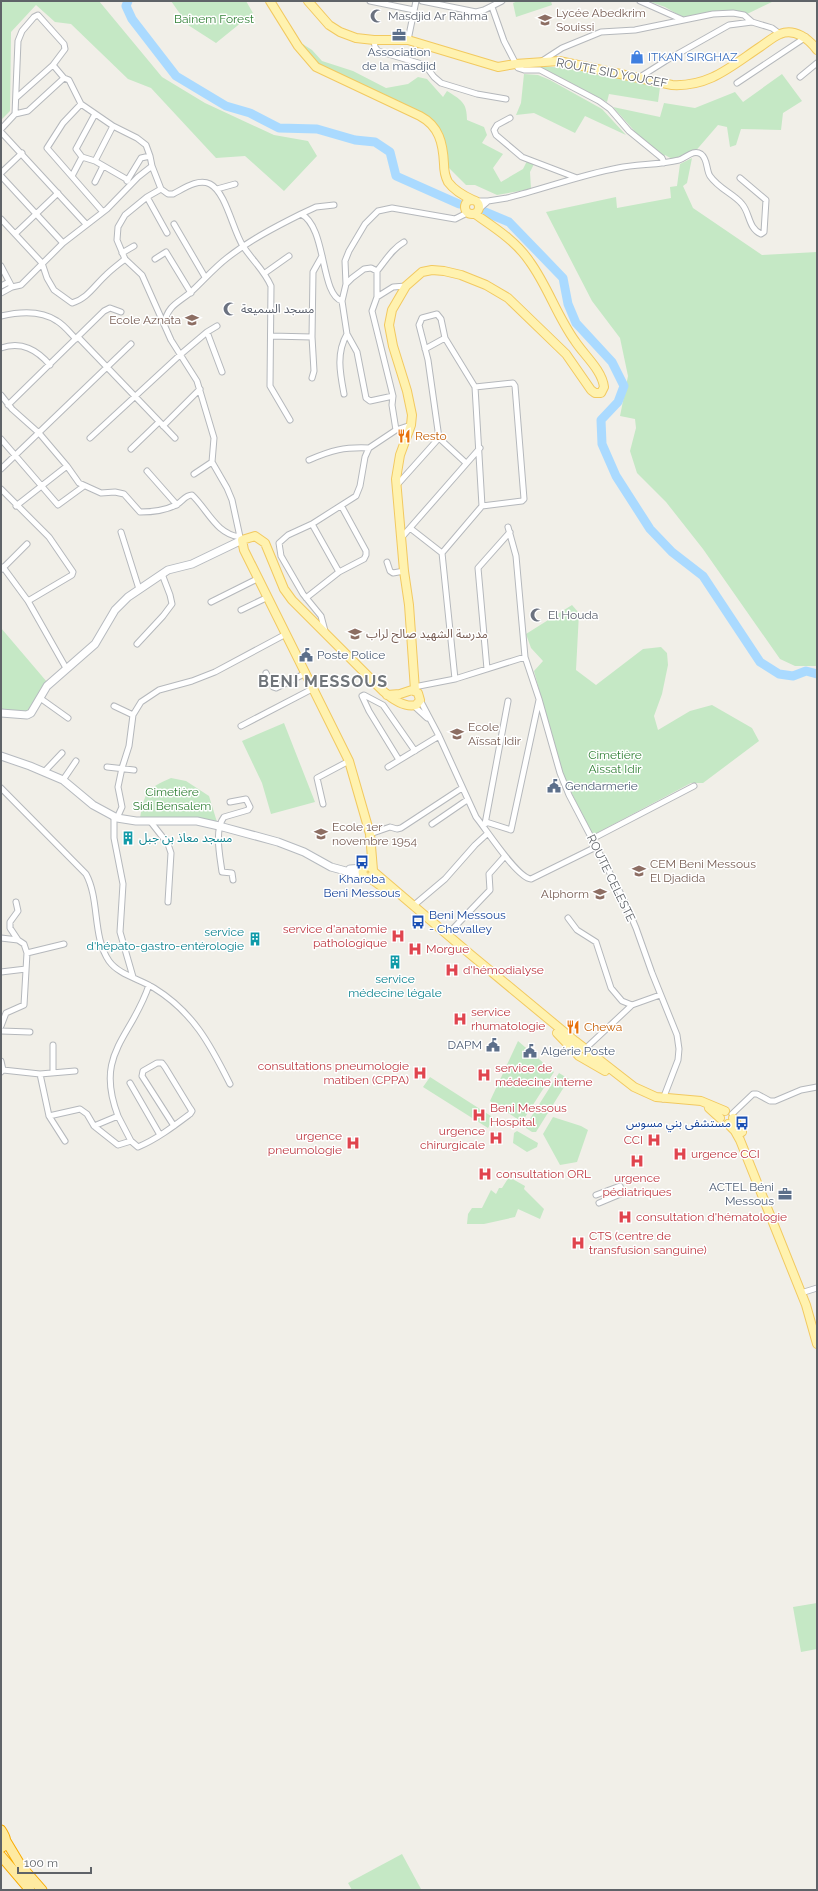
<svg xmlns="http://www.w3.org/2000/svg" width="818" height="1891" font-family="Raleway,'Noto Sans Arabic',sans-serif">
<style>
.green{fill:#c5e8c5}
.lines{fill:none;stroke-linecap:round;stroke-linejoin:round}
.river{stroke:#aadaff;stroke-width:9}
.minor-casing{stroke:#b5b8bc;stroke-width:7}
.secondary-casing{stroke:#b6babf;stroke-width:9}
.primary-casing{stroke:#f2c960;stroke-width:10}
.trunk-casing{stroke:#f9ab00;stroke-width:11}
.minor{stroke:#fff;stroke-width:5}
.secondary{stroke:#fff;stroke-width:7}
.primary{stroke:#fff2af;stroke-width:8}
.trunk{stroke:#feeaa1;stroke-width:9}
.labels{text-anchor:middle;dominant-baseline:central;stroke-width:3;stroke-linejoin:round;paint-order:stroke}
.education-label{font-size:12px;fill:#785e54;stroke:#fff;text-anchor:start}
.worship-label{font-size:12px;fill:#5b616d;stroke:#fff;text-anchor:start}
.park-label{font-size:12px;fill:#348238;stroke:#fff}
.service-label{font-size:12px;fill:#4e5e75;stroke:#fff;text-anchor:start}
.shop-label{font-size:12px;fill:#366cbe;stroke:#fff;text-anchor:start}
.street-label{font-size:12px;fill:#5f6368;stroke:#fff}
.food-label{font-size:12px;fill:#c56008;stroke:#fff;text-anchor:start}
.culture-label{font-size:12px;fill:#0d838f;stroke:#fff;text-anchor:start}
.transit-label{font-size:12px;fill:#164399;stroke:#fff}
.health-label{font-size:12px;fill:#be3a42;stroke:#fff;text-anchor:start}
.district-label{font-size:16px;font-weight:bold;letter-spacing:1px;fill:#70757a;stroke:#fff}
</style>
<rect width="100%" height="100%" fill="#f1efe8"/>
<!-- green -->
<path class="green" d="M1 1H99L162 77 205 103 274 135 308 141 317 156 284 191 245 156 216 158 151 88 128 79 71 24 55 22 36 5 11 32 10 111 1 120Z
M171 1H246L253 13 216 43 188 25Z
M518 1H551L552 5 516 17 513 3Z
M648 1H774L747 14C726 6 705 12 684 18L665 7Z
M301 43 312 50 322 61 353 71 386 88 408 84 418 77 427 79 443 97 447 91C461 100 467 102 467 120L484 127 487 135 482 143 503 154 493 168 501 182 523 169 527 161 534 164 530 172 531 189 497 195 475 185H466L448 167 446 144 442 132 433 120 415 109 324 69 311 57Z
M538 66 566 68 660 87 658 102 609 94 607 102 548 71 525 68Z
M524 74 538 75 550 80 602 109 626 135 585 116 575 133 534 113 516 115 521 103Z
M782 74 802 101 783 113 781 130 741 129 736 145 730 147 727 127 718 125 693 154 674 160 665 155 663 158 647 145 613 107 660 117 664 103 695 108 735 92 743 102Z
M692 158 687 183 683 186 693 208 762 255 817 252V666H795L780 659 703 549 666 502 637 473 630 451 636 428 635 419 620 416 628 376 620 338 592 301 546 212 616 197 617 208 671 198 670 187 677 186 680 164Z
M572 605 579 613 576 670 596 685 643 649 661 647 667 653 668 665 662 694 654 716 658 730 690 711 712 705 752 728 759 741 703 783H691L593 835 562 774 534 671 543 661 531 648 526 634Z
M1 628 47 682 28 712 1 711Z
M284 723 315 802 271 814 262 783 242 741Z
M171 778 186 781 209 796 217 822 195 819 140 818C145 792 146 789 171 778Z
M518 1041 554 1072 522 1122 490 1101Z
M559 1073 569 1079 536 1132H532L526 1128V1125Z
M430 1077 494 1118 488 1128 423 1087Z
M553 1117 581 1126 588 1130 577 1162 560 1165 543 1134Z
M517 1131 538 1143 537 1147 527 1152 513 1143 514 1133Z
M509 1177 525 1186 524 1189 544 1209 540 1219 518 1209 515 1217 484 1224H467L468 1214 472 1208H482L491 1190 496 1194 499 1188H502Z
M817 1603V1649L801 1652 793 1607Z
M402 1854 421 1889 352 1890 348 1883Z"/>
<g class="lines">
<!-- river -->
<path class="river" d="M128 1 126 6 132 19 176 76 226 106 250 113 279 128 317 129 355 140 375 142 390 152 396 176 459 204
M485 212 509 222 563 278 568 304 576 323 612 362 624 386 618 402 601 420 602 444 616 476 650 529 672 552 703 576 760 662 779 674 793 676 806 671 817 674"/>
<!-- minor casing -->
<g class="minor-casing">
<path id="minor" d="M370 1 414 10
M422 1 476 12 484 10 502 1
M640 1 683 20
M492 7 504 41 518 68 524 70H540L599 101 610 109 629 131 662 158 664 163
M374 40 375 47 378 51 425 65 434 77 441 83 477 94 506 99
M408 40 416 1
M542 61 562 48 601 32 635 30 713 14 733 13 744 15 752 22 772 28 780 34
M53 65 64 78 69 80 81 104 113 126 137 138 146 145 150 156 152 166 161 189 147 197 125 215 118 227 117 240 125 259 142 275 171 340 197 381 214 438 212 462 227 488 232 500 240 537 242 540
M640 77 667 60 729 25 752 22
M800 77 817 63
M737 83 806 37
M81 104 63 123 47 148 103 212
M15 114 28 111 64 78
M95 114 76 149 82 157 95 161 128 180
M510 118 497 125 494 130 496 135 522 157 577 178
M1 129 15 114 18 41 22 31 34 17 38 15 64 44 65 49 53 65 16 98
M1 132 86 224
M95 161 113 126
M1 173 22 153
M1 176 63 243
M72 176 82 157
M127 181 141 158 150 156
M95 182 103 166
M161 189 168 194H173C183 189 198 178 210 184 226 192 233 231 243 246 252 260 264 270 271 286L270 386 290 420
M217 189 235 184
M147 197 167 233
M475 201H488L507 198C544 189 580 175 618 168 638 164 659 165 679 160 686 158 693 149 701 154 708 159 706 170 710 176 719 189 734 194 742 204 750 213 748 228 761 234L764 232 766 200 740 178
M479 209 487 202
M301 214 316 207 334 205
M1 219 42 263 47 278 54 290 72 303C87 299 95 285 106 275 112 269 119 264 125 259
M174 224 205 277
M15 234 58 193
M122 253 134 246
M155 259 166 252 191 293
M1 266 12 287 21 285 63 243 107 209 138 177 152 166
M377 271C386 260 392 249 404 242
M265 273 289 256
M346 284 345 261 349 251 365 224 378 211 392 208 455 219 467 213
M1 286 9 282
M1 293 12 287
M377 297 372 311 393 396 392 405 396 430
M1 316C18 312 41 310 57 321 64 325 70 333 76 339
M164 324C168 305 178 303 191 292 203 281 214 268 227 258 250 240 275 227 301 214 327 227 320 295 342 301
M207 332 222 372
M271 336 312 337
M78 337 175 438
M1 348C22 341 37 350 50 365
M425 349 445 338
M312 378 314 371 312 337 313 272 322 256
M344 394C340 373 336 353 347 334
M1 395 12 409 39 433 67 466 79 483 101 493 115 492 124 494 140 512C151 512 166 510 176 505 182 502 185 495 192 495 208 510 216 534 240 537
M393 396 370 401 366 398 357 352 347 334 342 301 346 284 352 278 364 269 371 268 377 271V297L393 287 406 286
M8 405 104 311 110 308 121 312
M163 426 200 389
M90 438 181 354 207 332 217 326
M439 438 466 463
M1 439 58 505 84 486
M131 449 159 422
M309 460C332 450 344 447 369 448
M1 469 131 344
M147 471 177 505
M194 474 212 462
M397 485 439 438 428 360 419 325 422 318 437 314 441 319 445 338 475 387 482 506
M1 489 49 537 73 572 72 575 28 601
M16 506 67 466
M312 524 339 572
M508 527 516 556 525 657 539 699 560 773 569 795 624 900 636 928 652 973 677 1035 679 1049 678 1060 663 1099
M410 528 442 553
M121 532 139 589
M402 537 480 448
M387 562 390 571 393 573 404 571
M3 567 28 601 66 668
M2 569 27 544
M306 598 339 572 364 559 366 555V551L342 507
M211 602 259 578
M241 610 268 597
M325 631 321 616 303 594 281 556 279 543 288 535 312 524 356 496 360 486 365 457 369 448 396 430 411 425
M137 644 163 616 172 604 170 595 162 574
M487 669 478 568 510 532
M266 673 273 687 276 688 306 673
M455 679 442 553 482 506 522 501 524 499 515 386 513 383 475 387
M414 687 455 679 525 657
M40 698 68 718
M420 700 439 736 476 817C486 829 517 878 531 879L596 847
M114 706 133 715
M414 706 427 718
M241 726 314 688
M399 760 369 711 362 696 364 695 383 705 415 751
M107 767 134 770
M388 767 439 736
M44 772 62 753
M63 780 76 761
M1 788 86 874C100 900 92 936 109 961 119 975 140 979 154 988 193 1012 210 1044 230 1084
M230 802 246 799 250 807 248 810 224 817C214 830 220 856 222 872L232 873 233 880
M323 804 317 778 349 761
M114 816V838L123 884 120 932 133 977
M117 818 122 807 118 787 122 768 129 746 133 715 141 702 159 690 192 681 215 672 286 634
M150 821 168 844 171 853 168 902
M486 822 511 830 539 700
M432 824 467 800
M485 824 508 701
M370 834 390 827 397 829 401 828 462 788
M592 839 694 786
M16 902 18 911 10 922V928L18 940
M413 906 445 879 475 845 488 833
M568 918 577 930 596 942 611 988 622 1001 632 1005 660 995
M447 935 490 890 489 874 505 856
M1 938 18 940 24 944 27 953 24 1005 6 1013 1 1026
M27 953 64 944
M1 972 26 969
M1 1031 30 1032
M53 1045V1073
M585 1049 632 1005
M1 1061 3 1070
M1 1072 3 1070 40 1074 49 1116 80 1109 87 1114 94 1126 118 1116C94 1053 131 1039 149 985
M40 1074 75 1071
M130 1083 160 1135
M732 1114 753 1094H757L770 1101H775L801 1090 817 1087
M49 1116 65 1141
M118 1116 131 1141
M94 1126 118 1145 131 1141 138 1147C157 1139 174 1126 190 1114L192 1111 190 1108 165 1067 162 1063H157L143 1071 142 1076 174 1126
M596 1195 620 1186 623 1193 599 1203
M801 1293 817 1288"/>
</g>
<!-- secondary casing -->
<g class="secondary-casing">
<path id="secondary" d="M1 713 27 715 31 713 47 686 95 644 115 610 128 597 168 570 192 564 242 540
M1 756 30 766 63 780 93 805 117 818 136 821H197L219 826 278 842 304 852 331 867 364 876
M350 869 364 868"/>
</g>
<!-- primary casing -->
<g class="primary-casing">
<path id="primary" d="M270 1 298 46 316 67 420 116C439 126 443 143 444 164 444 170 445 176 448 182 454 190 464 196 473 200
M308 1 329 25 340 32 356 38 374 40H408L498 67 515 64 559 61 672 85C709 87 730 67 760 47 766 43 773 37 780 34 795 28 809 39 817 50
M465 207a7 7 0 1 1 14 0a7 7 0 1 1-14 0Z
M415 690 409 605 404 571 396 479 400 455 411 425 412 415 407 391 393 346 389 325 392 310 406 286 422 272 432 270 444 271 461 275 486 285 508 298 566 354 591 390 595 393H601L604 387C602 370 584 355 575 341 557 316 548 287 530 262 516 241 495 228 475 214
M362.5 872a5.5 5.5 0 1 1 11 0a5.5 5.5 0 1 1-11 0Z
M373 870 370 834 349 761 244 550 242 540 255 536 265 543 284 589 292 600 383 691C391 698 405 708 416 705L420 700 418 693 412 690 400 694 387 695
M374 872 470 954 575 1041 634 1087 656 1097 701 1101 725 1111
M370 878 385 889
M557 1033 579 1056 605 1071
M709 1108 720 1118
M733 1118 742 1132
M728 1124 735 1131 740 1140 806 1305 817 1344"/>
</g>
<!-- trunk casing -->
<g class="trunk-casing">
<path id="trunk" d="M1 1830C5 1836 9 1843 1 1848
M6 1841 21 1866 42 1890
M1 1856 30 1890"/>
</g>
<!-- minor -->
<use href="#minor" class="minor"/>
<!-- secondary -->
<use href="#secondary" class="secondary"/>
<!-- primary -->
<use href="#primary" class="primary"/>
<!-- trunk -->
<use href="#trunk" class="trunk"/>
</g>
<!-- icons -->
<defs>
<g id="mosque-bare" transform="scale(1.08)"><path d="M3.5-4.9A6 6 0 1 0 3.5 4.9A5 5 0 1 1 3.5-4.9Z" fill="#6b7280" stroke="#fff" stroke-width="2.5" paint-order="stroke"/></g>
<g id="school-bare" transform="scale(1.08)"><path d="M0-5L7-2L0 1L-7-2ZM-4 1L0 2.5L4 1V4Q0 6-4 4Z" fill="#8d6e63" stroke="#fff" stroke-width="2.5" paint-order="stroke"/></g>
<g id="office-bare" transform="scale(1.08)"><path d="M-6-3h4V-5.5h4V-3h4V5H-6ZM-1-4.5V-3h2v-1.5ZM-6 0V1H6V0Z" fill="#5c6f8a" stroke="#fff" stroke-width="2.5" paint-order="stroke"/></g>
<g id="shop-bare" transform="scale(1.08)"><path d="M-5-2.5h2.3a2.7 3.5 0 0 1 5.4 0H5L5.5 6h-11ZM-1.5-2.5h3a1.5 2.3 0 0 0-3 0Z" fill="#3f7fe0" stroke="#fff" stroke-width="2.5" paint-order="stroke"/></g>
<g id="restaurant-bare" transform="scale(1.08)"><path d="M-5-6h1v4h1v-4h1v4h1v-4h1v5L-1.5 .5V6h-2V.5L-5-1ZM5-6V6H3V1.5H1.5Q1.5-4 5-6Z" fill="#e8710a" stroke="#fff" stroke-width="2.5" paint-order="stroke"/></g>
<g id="civic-bare" transform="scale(1.08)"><path d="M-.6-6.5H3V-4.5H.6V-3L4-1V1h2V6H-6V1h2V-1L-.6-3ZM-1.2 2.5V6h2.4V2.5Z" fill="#5c6f8a" stroke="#fff" stroke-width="2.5" paint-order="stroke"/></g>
<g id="building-bare" transform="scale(1.08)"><path d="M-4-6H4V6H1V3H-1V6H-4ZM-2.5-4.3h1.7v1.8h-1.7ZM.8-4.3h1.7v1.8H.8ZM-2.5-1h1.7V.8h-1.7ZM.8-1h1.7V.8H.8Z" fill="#0f9aa8" stroke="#fff" stroke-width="2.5" paint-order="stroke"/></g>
<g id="bus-bare" transform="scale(1.08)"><path d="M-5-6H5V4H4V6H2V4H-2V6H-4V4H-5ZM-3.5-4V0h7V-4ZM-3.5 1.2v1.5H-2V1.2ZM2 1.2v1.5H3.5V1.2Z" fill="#1a4fb4" stroke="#fff" stroke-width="2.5" paint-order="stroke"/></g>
<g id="hospital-bare" transform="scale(1.08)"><path d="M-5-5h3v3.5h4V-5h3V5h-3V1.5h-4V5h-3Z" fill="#e0444e" stroke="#fff" stroke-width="2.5" paint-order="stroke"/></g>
</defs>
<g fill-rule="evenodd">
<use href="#mosque-bare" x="377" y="16"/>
<use href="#school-bare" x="545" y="20"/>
<use href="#office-bare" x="399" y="35"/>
<use href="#shop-bare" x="637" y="57"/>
<use href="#mosque-bare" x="230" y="309"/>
<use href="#school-bare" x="192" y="320"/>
<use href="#restaurant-bare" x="404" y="436"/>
<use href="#mosque-bare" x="537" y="615"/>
<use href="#school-bare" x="355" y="634"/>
<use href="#civic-bare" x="306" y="655"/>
<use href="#school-bare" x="457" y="734"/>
<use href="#civic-bare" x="554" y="786"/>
<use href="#school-bare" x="321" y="834"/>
<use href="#building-bare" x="128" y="838"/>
<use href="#bus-bare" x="362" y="862"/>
<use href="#school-bare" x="639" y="871"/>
<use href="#school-bare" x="600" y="894"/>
<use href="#bus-bare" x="418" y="922"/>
<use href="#hospital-bare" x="398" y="936"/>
<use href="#building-bare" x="255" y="939"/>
<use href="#hospital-bare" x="415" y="949"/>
<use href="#building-bare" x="395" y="962"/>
<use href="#hospital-bare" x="452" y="970"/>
<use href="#hospital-bare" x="460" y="1019"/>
<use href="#restaurant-bare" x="573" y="1027"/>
<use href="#civic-bare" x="493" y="1045"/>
<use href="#civic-bare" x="530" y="1051"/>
<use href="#hospital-bare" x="420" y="1073"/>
<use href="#hospital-bare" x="484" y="1075"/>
<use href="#hospital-bare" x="479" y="1115"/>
<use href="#bus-bare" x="742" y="1123"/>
<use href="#hospital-bare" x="496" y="1138"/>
<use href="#hospital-bare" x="654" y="1140"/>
<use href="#hospital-bare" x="353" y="1143"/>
<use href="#hospital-bare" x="680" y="1154"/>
<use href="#hospital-bare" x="637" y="1161"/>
<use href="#hospital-bare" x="485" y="1174"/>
<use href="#office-bare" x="785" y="1194"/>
<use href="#hospital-bare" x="625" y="1217"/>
<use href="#hospital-bare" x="578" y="1243"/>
</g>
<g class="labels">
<!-- education labels -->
<g class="education-label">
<text x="556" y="13">Lycée Abedkrim<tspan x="556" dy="14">Souissi</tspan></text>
<text x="181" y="320" text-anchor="end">Ecole Aznata</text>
<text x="366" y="634">مدرسة الشهيد صالح لراب</text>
<text x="468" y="727">Ecole<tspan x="468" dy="14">Aïssat Idir</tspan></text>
<text x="332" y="827">Ecole 1er<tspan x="332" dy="14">novembre 1954</tspan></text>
<text x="650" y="864">CEM Beni Messous<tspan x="650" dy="14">El Djadida</tspan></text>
<text x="589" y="894" text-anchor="end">Alphorm</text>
</g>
<!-- worship labels -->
<g class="worship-label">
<text x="388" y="16">Masdjid Ar Rahma</text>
<text x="241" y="309">مسجد السميعة</text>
<text x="548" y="615">El Houda</text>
</g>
<!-- park labels -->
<g class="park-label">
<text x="214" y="19">Bainem Forest</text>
<text x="615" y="755">Cimetière<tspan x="615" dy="14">Aissat Idir</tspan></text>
<text x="172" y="792">Cimetière<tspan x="172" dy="14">Sidi Bensalem</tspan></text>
</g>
<!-- service labels -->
<g class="service-label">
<text x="399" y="52" text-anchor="middle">Association<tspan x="399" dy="14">de la masdjid</tspan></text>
<text x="317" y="655">Poste Police</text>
<text x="565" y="786">Gendarmerie</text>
<text x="482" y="1045" text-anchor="end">DAPM</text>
<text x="541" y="1051">Algérie Poste</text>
<text x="774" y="1187" text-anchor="end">ACTEL Béni<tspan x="774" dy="14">Messous</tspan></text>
</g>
<!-- shop labels -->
<g class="shop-label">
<text x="648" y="57">ITKAN SIRGHAZ</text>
</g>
<!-- street labels -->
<g class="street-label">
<text transform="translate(612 73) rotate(11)">ROUTE SID YOUCEF</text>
<text transform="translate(611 878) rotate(64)">ROUTE CELESTE</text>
</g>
<!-- food labels -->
<g class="food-label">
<text x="415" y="436">Resto</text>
<text x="584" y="1027">Chewa</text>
</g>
<!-- culture labels -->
<g class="culture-label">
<text x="139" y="838">مسجد معاذ بن جبل</text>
<text x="244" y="932" text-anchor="end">service<tspan x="244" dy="14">d'hépato-gastro-entérologie</tspan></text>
<text x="395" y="979" text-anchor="middle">service<tspan x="395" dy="14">médecine légale</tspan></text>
</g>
<!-- transit labels -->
<g class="transit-label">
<text x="362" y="879">Kharoba<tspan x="362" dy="14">Beni Messous</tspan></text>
<text x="429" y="915" text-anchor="start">Beni Messous<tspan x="429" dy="14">- Chevalley</tspan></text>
<text x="731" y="1123" text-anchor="end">مستشفى بني مسوس</text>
</g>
<!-- health labels -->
<g class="health-label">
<text x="387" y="929" text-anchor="end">service d'anatomie<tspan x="387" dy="14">pathologique</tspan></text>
<text x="426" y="949">Morgue</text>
<text x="463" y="970">d'hémodialyse</text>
<text x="471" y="1012">service<tspan x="471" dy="14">rhumatologie</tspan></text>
<text x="409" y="1066" text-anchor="end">consultations pneumologie<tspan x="409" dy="14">matiben (CPPA)</tspan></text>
<text x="495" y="1068">service de<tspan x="495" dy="14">médecine interne</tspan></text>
<text x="490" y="1108">Beni Messous<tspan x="490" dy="14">Hospital</tspan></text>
<text x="485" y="1131" text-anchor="end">urgence<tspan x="485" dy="14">chirurgicale</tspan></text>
<text x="342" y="1136" text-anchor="end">urgence<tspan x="342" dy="14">pneumologie</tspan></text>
<text x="643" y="1140" text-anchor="end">CCI</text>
<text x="691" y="1154">urgence CCI</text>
<text x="496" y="1174">consultation ORL</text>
<text x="637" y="1178" text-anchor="middle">urgence<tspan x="637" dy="14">pédiatriques</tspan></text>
<text x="636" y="1217">consultation d'hématologie</text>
<text x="589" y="1236">CTS (centre de<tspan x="589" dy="14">transfusion sanguine)</tspan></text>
</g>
<!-- district labels -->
<g class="district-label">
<text x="323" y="681">BENI MESSOUS</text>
</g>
</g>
<!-- border -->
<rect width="818" height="1891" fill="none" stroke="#5f6368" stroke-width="4"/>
<!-- scale -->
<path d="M18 1867v6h73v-6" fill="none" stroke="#5f6368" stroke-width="2"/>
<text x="24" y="1867" font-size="12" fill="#5f6368" stroke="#ffffff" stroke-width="3" paint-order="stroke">100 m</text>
</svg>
